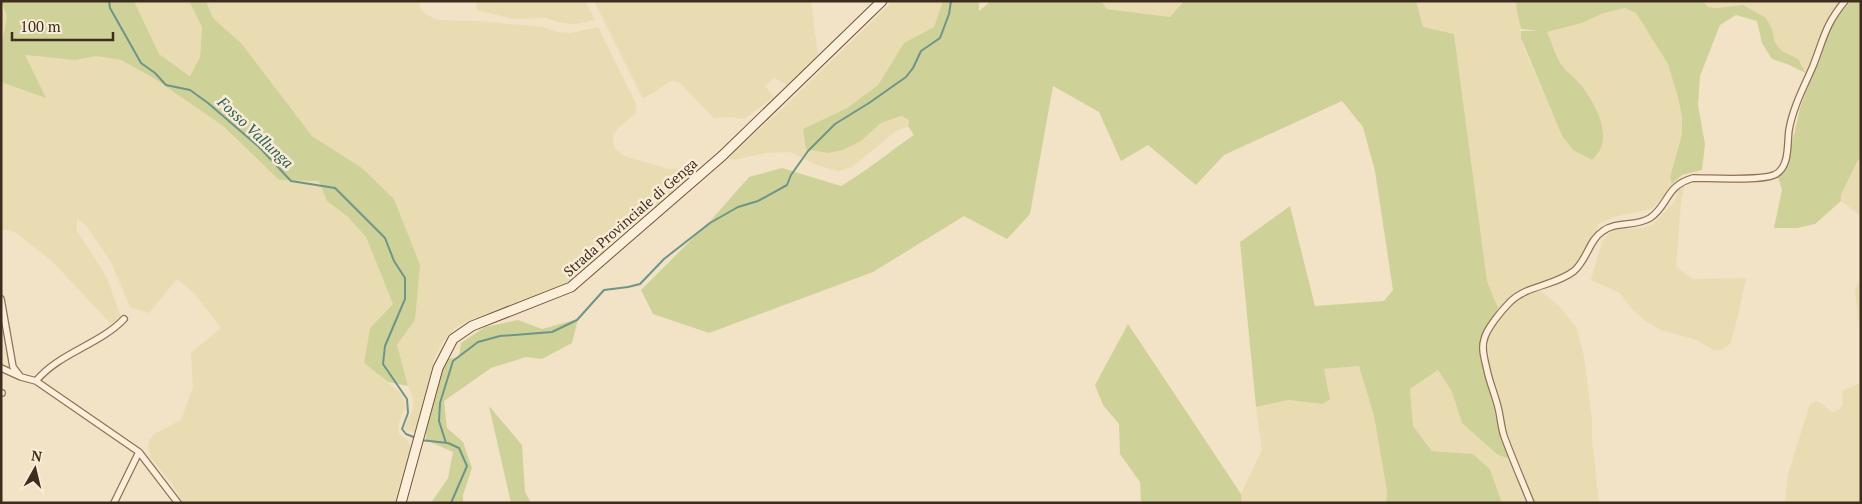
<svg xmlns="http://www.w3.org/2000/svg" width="1862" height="504" font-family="'PT Serif',serif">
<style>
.farmland{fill:#e9dcb2}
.green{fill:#cfd298}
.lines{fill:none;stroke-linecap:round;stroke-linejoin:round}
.stream{stroke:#6d9588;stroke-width:2}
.street-casing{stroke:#907259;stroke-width:8}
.secondary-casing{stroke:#72533c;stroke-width:11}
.street{stroke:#fcefda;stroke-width:5.5}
.secondary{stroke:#fcefda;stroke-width:9}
.labels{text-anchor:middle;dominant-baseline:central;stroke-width:5;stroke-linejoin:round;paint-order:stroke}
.street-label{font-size:14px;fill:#3e2c1e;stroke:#f9ecd6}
.water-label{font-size:15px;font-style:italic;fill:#2c5f59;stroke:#f9ecd6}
</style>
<rect width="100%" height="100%" fill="#f2e2c6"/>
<!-- farmland -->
<path class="farmland" d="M134 1H189L202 27 200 57 191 76 159 54Z
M206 1H421L419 6 425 14 438 20 478 21 543 27 557 32 571 33 598 27 636 104V113L618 128 613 136 614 148 624 156 669 169 685 168 688 178 657 207 639 209 615 230 614 242 585 269 565 284 538 295 469 320 455 328 443 341 435 357 415 432 407 431 404 428 413 409V398L402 369 397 345 415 320 362 168 312 136 242 44 213 18Z
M476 1H585L595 20 575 24 563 23 545 18 513 19 477 10Z
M594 1H811L818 55 787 85 774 78 765 86 774 97 744 119 729 117 714 118 679 82 671 81 643 99Z
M893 1H943L934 27 904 44 878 85 847 108 803 129 861 141 881 123 901 116 909 120 908 126 895 132 852 167 838 171 817 165 790 152 765 153 734 160 728 158 783 108Z
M1101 1H1184L1170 17 1107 9Z
M1416 1H1516L1523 46 1562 136 1573 150 1592 160 1599 154 1580 83 1561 65 1547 32 1582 23 1604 13 1626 8 1636 13 1669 64 1677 94 1682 116V134L1670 177 1672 184 1660 200 1651 209 1614 217 1598 224 1596 235 1579 263 1565 273 1521 292 1498 308 1487 281Z
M1703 1H1840L1822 29 1815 52 1806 73 1798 60 1782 51 1775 43 1772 29 1743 5 1716 8 1708 7Z
M1 4 7 17 1 48 45 98 24 55 75 60 96 56 121 60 155 79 223 126 279 180 319 181 327 201 348 217 366 237 393 304 370 328 364 363 403 395 405 406 398 426 399 434 407 440 411 447 396 503H183L173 485 150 457 148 447 150 439 154 434 181 420 193 387 191 353 221 328 195 294 177 279 149 313 130 307 111 262 86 225 77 219V231L106 276 121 317 111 324 52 261 15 232 1 229Z
M1861 159V216L1841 201V196L1858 160Z
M1685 185 1681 202 1676 267 1693 279 1746 278 1738 316 1730 344 1722 350H1713L1697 340 1661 330 1644 320 1631 308 1620 293 1591 280 1602 242 1607 235 1615 229 1642 228 1652 225 1674 202 1679 187Z
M1858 283H1861V339L1855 290Z
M1539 290 1558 305 1576 327 1584 356 1592 419V439L1599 503H1534L1505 426 1492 382 1489 358 1488 336 1511 305 1525 295Z
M1359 366 1374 416 1387 491 1386 503H1242L1241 494 1262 450 1256 407 1288 400 1323 404 1330 398 1324 369Z
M1438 370 1452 392 1462 423 1511 459 1528 503H1502L1490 469 1473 454 1432 451 1413 426 1410 389Z
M1861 383V503L1785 502 1788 474 1810 404 1817 401 1832 412 1839 410 1843 404 1842 391Z"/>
<!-- green -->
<path class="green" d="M1 1H134L159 54 190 76 200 57 202 27 189 1H206L213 18 242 44 312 136 362 168 394 199 420 265 415 320 397 345 408 386 388 382 364 363 370 328 393 304 366 237 348 217 327 201 319 181 279 180 223 126 155 79 121 60 96 56 75 60 25 55 46 98 1 82V48L7 17Z
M943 1H979V11L991 1H1101L1107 9 1170 17 1184 1H1416L1423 27 1454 34 1487 281 1498 308 1484 333 1485 372 1500 434 1511 459 1498 455 1462 423 1452 392 1438 370 1410 389 1413 426 1432 451 1473 454 1490 469 1502 503H1386L1387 491 1374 416 1359 366 1324 369 1330 399 1323 404 1288 400 1256 407 1240 242 1290 206 1315 306 1384 301 1393 290 1375 171 1363 127 1342 101 1224 155 1196 185 1148 145 1121 161 1099 112 1053 86 1030 214 1007 239 964 216 873 272 709 333 653 314 641 290 712 219 749 177 782 168 841 186C867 171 889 152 914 135L908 126 909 120 901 116 881 123 861 141 843 150 828 153 806 149 803 129 847 108 878 85 904 43 934 27Z
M1516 1H1703L1708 7 1716 8 1743 5 1766 18 1772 29 1775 43 1782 51 1798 59 1806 73 1787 64 1772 59 1762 43 1757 21 1736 15 1720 25 1700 76 1698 105 1705 144 1702 170 1682 175 1672 184 1670 177 1682 134V116L1677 94 1668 64 1636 13 1625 8 1604 13 1582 23 1547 32C1552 42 1555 55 1561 64 1566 72 1575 77 1580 84 1596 104 1616 140 1592 160L1573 150 1562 136 1521 38V31H1538L1521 29 1517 12Z
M1851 1H1861V159L1858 160 1841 195V201L1815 224 1797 228H1774L1782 190 1778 177 1786 170 1800 108 1821 52 1828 27Z
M578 319 572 343 542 359 526 357 491 368 444 401 447 428 463 442 472 468 463 495V503H431L448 478 453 452 426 440 427 417 441 366 448 359 459 357 461 343 485 327 518 320 542 329Z
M1128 324 1241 494 1242 503H1141L1140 482 1120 454 1119 424 1103 405 1095 385Z
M489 406 522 445 525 492 531 503H511Z"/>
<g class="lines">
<!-- stream -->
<path class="stream" d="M109 1 110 8 141 63 155 73 166 85 190 90 208 103 259 147 291 181 335 188 385 238 394 261 405 278V299L385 346 383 364 407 399 408 413 402 429 406 434 416 438
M420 440 448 443 459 448 467 466 451 503
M446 443 439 421 440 403 453 361 478 342 500 336 552 332 577 320 604 290 628 287 640 284 664 259 710 223 738 207 758 201 787 185 791 175 808 151 835 124 869 103 906 77 913 68 921 51 940 38 949 14 951 1"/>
<!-- street casing -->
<g class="street-casing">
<path id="street" d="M1 299 13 367 20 376
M1 368 21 377 36 381 139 452 178 503
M36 381C59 353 99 345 124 319
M1 393H2
M114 503 139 452
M1531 503C1522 481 1512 458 1504 436 1502 430 1501 423 1500 417 1498 401 1490 385 1487 370 1485 360 1481 349 1484 340 1486 329 1502 310 1510 302 1527 285 1555 286 1574 271 1587 260 1589 240 1603 231 1616 221 1636 227 1650 218 1669 205 1665 186 1693 178 1711 178 1760 181 1774 175 1790 168 1787 145 1789 130 1793 107 1804 87 1813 66 1824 38 1825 25 1845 1"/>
</g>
<!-- secondary casing -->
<g class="secondary-casing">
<path id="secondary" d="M401 503 438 368 453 339 472 326 571 287 722 156 882 1"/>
</g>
<!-- street -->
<use href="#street" class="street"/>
<!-- secondary -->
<use href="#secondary" class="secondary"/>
</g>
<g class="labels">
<!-- street labels -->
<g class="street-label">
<text transform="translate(630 217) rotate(-41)">Strada Provinciale di Genga</text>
</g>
<!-- water labels -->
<g class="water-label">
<text transform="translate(256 132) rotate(43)">Fosso Vallunga</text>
</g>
</g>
<!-- border -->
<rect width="1862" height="504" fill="none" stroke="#3e2c1e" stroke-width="5"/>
<!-- north arrow -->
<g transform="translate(35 469) rotate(8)" stroke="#f9ecd6" stroke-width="4" paint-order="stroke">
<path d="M0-4L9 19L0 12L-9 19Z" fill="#3e2c1e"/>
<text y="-8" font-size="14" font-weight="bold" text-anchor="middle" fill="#3e2c1e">N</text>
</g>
<!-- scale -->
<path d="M12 32v8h101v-8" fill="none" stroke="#3e2c1e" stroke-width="2.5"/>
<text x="20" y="32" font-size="15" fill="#3e2c1e" stroke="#f9ecd6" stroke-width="4" paint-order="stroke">100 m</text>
</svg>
